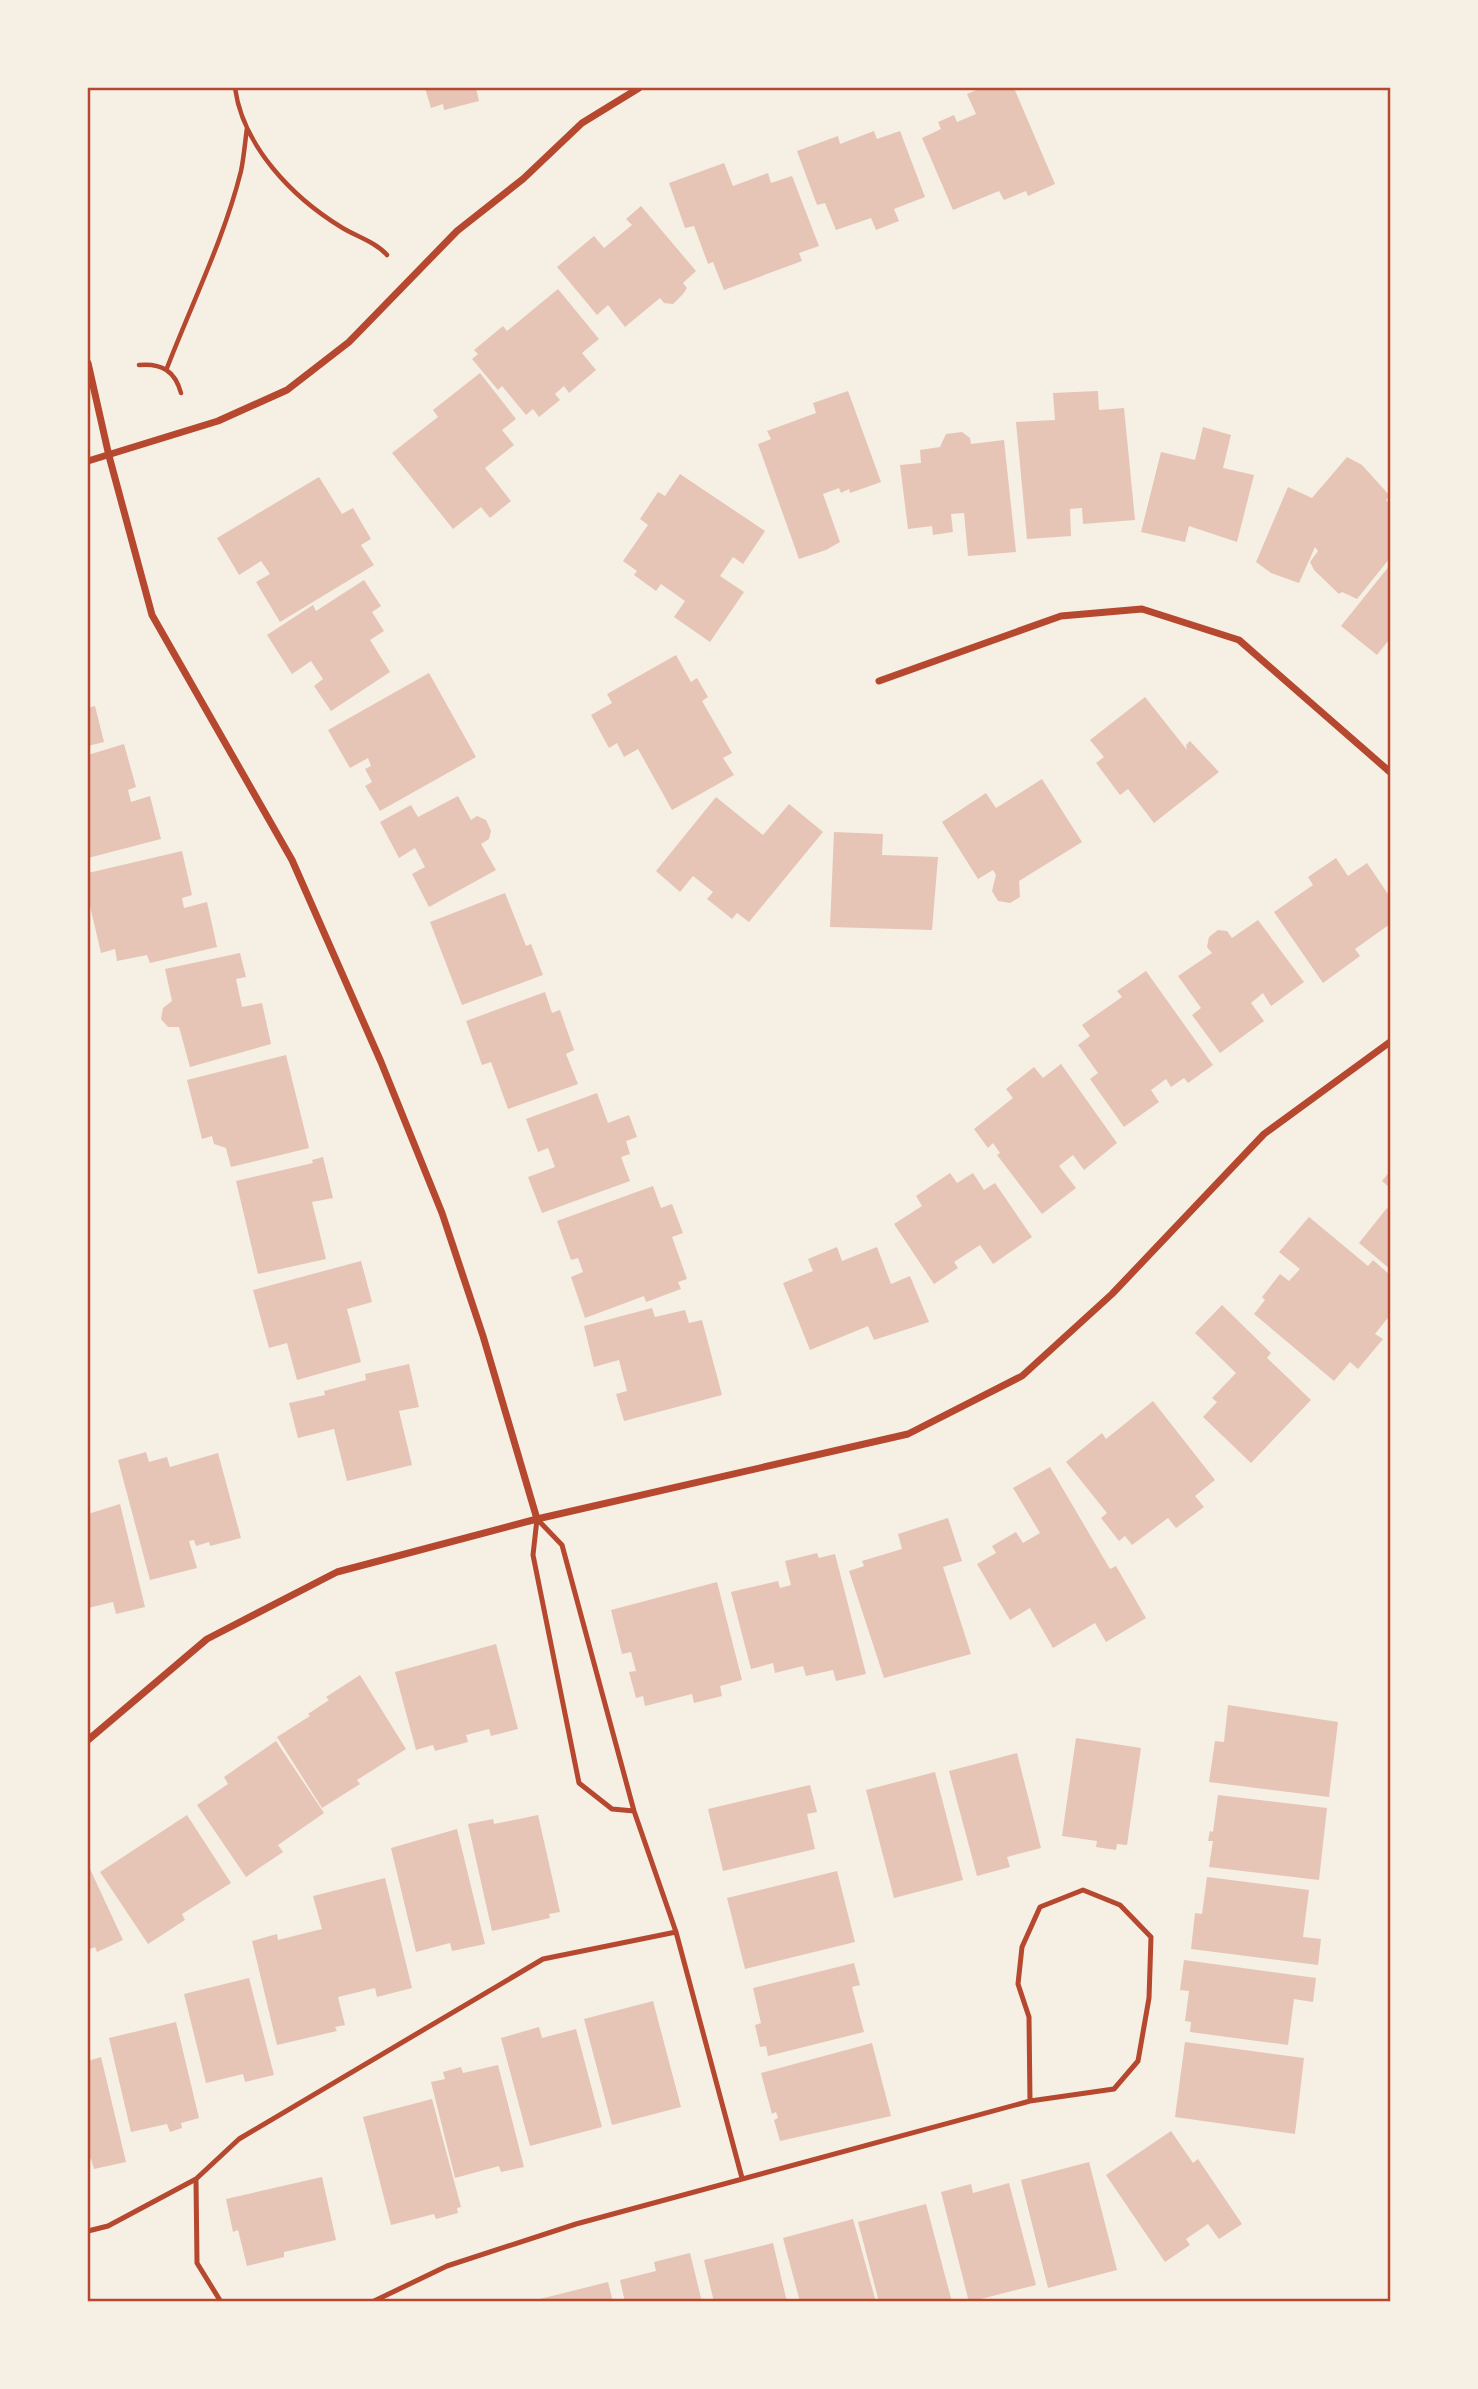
<svg xmlns="http://www.w3.org/2000/svg" width="1478" height="2389" font-family="Literata,serif">
<style>
.building{fill:#e6c5b7}
.lines{fill:none;stroke-linecap:round;stroke-linejoin:round}
.path{stroke:#b5482f;stroke-width:4.5}
.service{stroke:#b5482f;stroke-width:5}
.minor{stroke:#b5482f;stroke-width:7}
.neatline{fill:none;stroke:#b5482f;stroke-width:2.5}
</style>
<rect width="100%" height="100%" fill="#f6efe4"/>
<!-- building -->
<path class="building" d="M425 88H476L479 101 444 110 443 104 431 108Z
M981 88H1014L1055 184 1028 196 1026 191 1004 200 999 191 953 210 922 138 941 129 938 122 954 115 957 122 976 114 967 94Z
M874 131 877 139 900 131 925 197 894 209 899 221 876 230 871 218 836 230 825 203 817 205 797 151 838 136 840 144Z
M724 163 733 186 768 173 771 183 792 176 819 246 799 253 802 261 724 290 713 262 708 264 694 226 685 228 669 183Z
M641 206 696 271 683 283 687 288 683 294 673 304 664 303 660 298 625 327 608 305 597 315 557 267 594 236 604 248 632 225 626 219Z
M558 289 599 339 582 353 596 370 569 393 564 386 555 394 560 400 539 417 533 409 526 415 502 386 498 390 472 359 478 354 474 350 503 326 507 331Z
M480 373 516 419 502 430 514 445 485 468 511 501 490 518 481 507 453 529 392 453 438 417 433 410Z
M848 391 881 482 850 493 849 489 841 493 839 488 823 494 840 542 826 550 799 559 758 444 771 439 767 431 816 413 813 403Z
M1098 391 1099 410 1124 408 1135 520 1083 524 1082 508 1070 509 1071 536 1027 539 1016 422 1055 420 1053 393Z
M1203 427 1231 435 1223 468 1254 475 1237 542 1189 526 1185 542 1141 532 1161 452 1195 460Z
M962 432 970 438 971 444 1004 440 1016 552 968 556 964 513 951 514 953 532 933 535 932 526 908 529 900 465 921 463 920 450 940 447 946 434Z
M1347 457 1362 465 1390 496 1386 500 1390 504V558L1357 599 1342 592 1339 594 1314 570 1310 562 1318 551 1315 547 1299 583 1271 573 1256 562 1288 487 1312 498Z
M680 474 765 531 743 564 733 557 720 576 744 592 710 642 674 617 685 601 661 584 656 591 634 575 637 571 623 561 648 525 640 519 658 492 665 496Z
M319 477 342 514 353 508 371 539 361 545 374 565 280 622 256 582 270 574 261 561 239 575 217 538Z
M1390 565V643L1388 641 1377 655 1341 626Z
M364 580 381 606 372 612 384 631 370 640 390 672 331 711 314 686 323 679 311 661 292 674 267 635 313 605 316 611Z
M676 655 691 682 697 678 708 697 702 701 732 753 723 758 734 775 672 810 638 749 624 757 617 743 609 748 591 715 612 703 607 694Z
M429 673 476 757 380 811 365 786 372 782 365 769 371 766 368 758 350 768 328 730Z
M1145 697 1187 750 1186 745 1190 741 1219 772 1154 823 1128 789 1120 795 1096 763 1104 757 1090 740Z
M95 706 104 742 88 746V708Z
M124 744 136 787 128 790 131 802 150 796 161 839 88 858V755Z
M1042 779 1082 842 1019 881 1020 897 1010 903 998 901 992 891 996 875 993 870 978 879 942 822 986 793 996 808Z
M458 796 471 820 477 816 486 820 491 831 489 839 481 844 496 870 429 907 412 874 425 867 415 848 399 858 380 822 411 805 418 817Z
M716 797 763 835 789 804 823 832 749 922 737 913 732 919 707 899 713 892 693 876 680 892 656 871Z
M834 832 883 834 882 855 938 857 932 930 830 927Z
M182 851 192 895 182 898 184 908 207 902 217 947 150 963 147 955 117 961 115 949 101 953 90 906 88 907V873Z
M1336 858 1348 876 1367 863 1390 897V924L1355 949 1360 956 1323 983 1274 912 1313 885 1308 877Z
M505 893 526 946 531 944 543 975 462 1005 430 922Z
M1258 920 1304 982 1271 1006 1263 993 1251 1003 1264 1021 1220 1053 1192 1015 1201 1008 1178 976 1212 953 1207 947 1209 937 1218 930 1227 931 1232 938Z
M240 953 246 977 236 979 242 1007 262 1003 271 1044 190 1067 179 1027H168L161 1019 163 1008 172 1001 165 969Z
M1146 971 1213 1065 1188 1083 1184 1078 1171 1087 1166 1079 1151 1090 1159 1102 1124 1127 1090 1079 1098 1073 1078 1045 1090 1036 1082 1025 1122 997 1117 991Z
M545 992 552 1013 560 1010 574 1050 566 1054 578 1084 508 1109 491 1062 482 1065 466 1021Z
M286 1055 309 1148 231 1167 226 1148 214 1144 212 1136 202 1139 187 1080Z
M1061 1064 1117 1143 1084 1170 1073 1155 1059 1166 1076 1188 1042 1214 997 1155 1000 1153 993 1143 988 1148 974 1129 1013 1098 1006 1089 1034 1067 1043 1078Z
M597 1093 608 1123 629 1115 637 1137 626 1141 630 1154 621 1157 630 1181 542 1213 528 1177 555 1167 548 1148 538 1152 526 1119Z
M323 1157 333 1198 312 1202 326 1259 258 1274 236 1181 313 1163 312 1160Z
M1390 1171V1188L1382 1181Z
M950 1173 957 1183 973 1173 984 1190 995 1183 1032 1237 993 1264 980 1245 954 1262 958 1268 934 1284 894 1224 922 1206 916 1196Z
M653 1186 661 1208 672 1204 683 1233 672 1237 687 1279 678 1282 681 1289 646 1302 644 1296 585 1318 571 1277 583 1272 578 1258 571 1260 557 1221Z
M1387 1208 1390 1211V1269L1359 1243Z
M1309 1217 1368 1266 1373 1260 1390 1275V1315L1375 1334 1383 1339 1358 1369 1350 1362 1334 1381 1254 1314 1265 1300 1262 1297 1280 1274 1289 1281 1300 1269 1279 1252Z
M837 1247 842 1261 877 1247 891 1284 910 1276 929 1322 874 1340 868 1326 810 1350 783 1283 813 1271 808 1259Z
M361 1261 372 1302 347 1309 361 1362 297 1380 287 1343 269 1348 253 1290Z
M1222 1305 1271 1353 1267 1358 1311 1400 1251 1463 1203 1417 1217 1402 1212 1398 1236 1373 1195 1333Z
M652 1308 655 1317 685 1310 689 1323 702 1320 722 1395 624 1421 616 1394 627 1391 619 1360 594 1367 584 1326Z
M409 1364 419 1407 399 1411 412 1465 347 1481 334 1429 298 1438 289 1403 325 1395 324 1391 366 1380 365 1374Z
M1153 1401 1215 1480 1195 1496 1204 1507 1176 1528 1168 1518 1132 1545 1125 1536 1119 1541 1101 1518 1107 1513 1066 1462 1102 1433 1106 1439Z
M146 1452 149 1462 167 1457 170 1467 218 1453 241 1538 210 1546 209 1542 196 1546 194 1540 189 1541 197 1568 150 1580 118 1460Z
M1050 1467 1110 1569 1116 1566 1146 1618 1106 1642 1095 1623 1053 1648 1030 1608 1010 1620 977 1564 996 1553 992 1546 1016 1532 1023 1543 1040 1533 1013 1488Z
M120 1504 145 1607 116 1614 113 1602 88 1608V1514Z
M948 1518 962 1561 943 1567 971 1654 884 1678 849 1571 864 1566 862 1561 902 1549 898 1534Z
M817 1553 819 1558 835 1554 866 1674 836 1681 833 1670 806 1676 803 1666 775 1673 773 1663 751 1669 731 1592 778 1581 780 1588 791 1585 785 1561Z
M717 1582 742 1680 720 1686 722 1696 694 1703 692 1694 645 1706 643 1696 636 1698 629 1672 636 1671 631 1652 622 1654 611 1610Z
M496 1644 518 1729 491 1736 489 1729 466 1735 468 1742 435 1751 433 1745 416 1750 395 1672Z
M360 1675 406 1749 357 1780 360 1784 322 1808 277 1737 310 1716 308 1714 329 1700 326 1697Z
M1228 1705 1338 1722 1329 1797 1209 1782 1215 1741 1224 1742Z
M1076 1738 1141 1748 1127 1845 1117 1844 1116 1850 1096 1847 1097 1841 1062 1836Z
M276 1741 324 1813 278 1845 283 1852 246 1877 197 1805 228 1784 224 1777Z
M1017 1753 1041 1848 1007 1857 1010 1867 977 1876 949 1771Z
M935 1772 963 1880 894 1898 866 1790Z
M810 1785 817 1812 807 1814 815 1849 723 1871 708 1809Z
M1218 1795 1327 1808 1319 1880 1209 1867 1213 1841H1208L1210 1831 1213 1832Z
M187 1815 231 1883 182 1914 185 1920 148 1944 100 1872Z
M538 1815 560 1912 549 1914 550 1918 492 1931 468 1824 493 1819 494 1824Z
M457 1829 485 1944 452 1951 450 1943 416 1952 391 1848Z
M90 1869 123 1940 97 1952 95 1947 88 1950V1870Z
M837 1871 855 1942 745 1969 727 1898Z
M1207 1877 1309 1890 1303 1937 1321 1939 1318 1965 1191 1949 1195 1913 1202 1914Z
M385 1878 412 1988 377 1997 375 1988 338 1997 345 2025 335 2027 337 2031 277 2045 252 1941 277 1934 278 1940 322 1929 313 1896Z
M1184 1960 1316 1978 1313 2002 1294 1999 1288 2045 1190 2032 1191 2022 1185 2021 1189 1991 1180 1990Z
M854 1963 860 1985 852 1987 864 2032 768 2056 766 2046 760 2047 755 2025 761 2023 753 1988Z
M249 1978 274 2075 245 2082 243 2074 206 2083 184 1994Z
M653 2001 681 2107 612 2125 584 2019Z
M176 2022 199 2118 181 2123 182 2128 170 2132 167 2124 131 2132 109 2038Z
M539 2027 542 2038 576 2029 602 2127 530 2146 501 2038Z
M1185 2042 1304 2058 1295 2134 1175 2117Z
M872 2043 891 2116 780 2141 774 2120 778 2118 776 2112 772 2114 761 2073Z
M101 2057 126 2162 94 2169 91 2159 88 2160V2061Z
M498 2065 524 2167 501 2172 499 2166 455 2178 431 2082 445 2079 443 2072 461 2067 463 2073Z
M432 2099 461 2207 457 2208 458 2213 436 2219 434 2214 391 2225 363 2117Z
M1171 2131 1193 2163 1198 2159 1242 2224 1219 2239 1208 2224 1186 2239 1190 2245 1165 2262 1106 2175Z
M1089 2162 1117 2270 1048 2288 1021 2180Z
M322 2177 336 2240 284 2252V2257L247 2266 238 2230 233 2232 226 2199Z
M1009 2183 1036 2285 969 2302 941 2192 971 2184 973 2193Z
M926 2204 952 2302H879L858 2222Z
M853 2219 876 2302H800L783 2238Z
M773 2243 787 2302H714L704 2260Z
M690 2253 702 2302H625L620 2280 656 2271 654 2262Z
M608 2282 613 2302H540V2299Z"/>
<g class="lines">
<!-- path -->
<path class="path" d="M235 88C243 146 292 197 341 227 355 236 376 242 387 255
M139 365C162 363 175 371 181 393
M167 368C192 303 224 239 241 171 244 157 245 142 247 128"/>
<!-- service -->
<path class="service" d="M537 1519 562 1545 634 1811 676 1932 742 2178
M537 1519 533 1555 579 1783 612 1809 634 1811
M88 2231 108 2226 196 2179
M221 2302 197 2263 196 2179 239 2139 543 1959 676 1932
M372 2302 447 2266 576 2224 1030 2101 1114 2089 1138 2061 1149 1998 1151 1937 1120 1905 1083 1890 1040 1907 1022 1947 1018 1984 1029 2017 1030 2101"/>
<!-- minor -->
<path class="minor" d="M88 363 109 456 152 615 292 860 381 1062 442 1213 483 1336 537 1519
M88 461 218 421 287 390 349 342 457 231 523 179 582 123 639 88
M879 681 1061 616 1142 609 1239 640 1390 772
M88 1740 207 1639 337 1572 537 1519 908 1434 1022 1376 1112 1294 1264 1134 1390 1042"/>
</g>
<!-- border -->
<rect width="1478" height="2389" fill="none" stroke="#f6efe4" stroke-width="178"/>
<rect x="89" y="89" width="1300" height="2211" class="neatline"/>
</svg>
